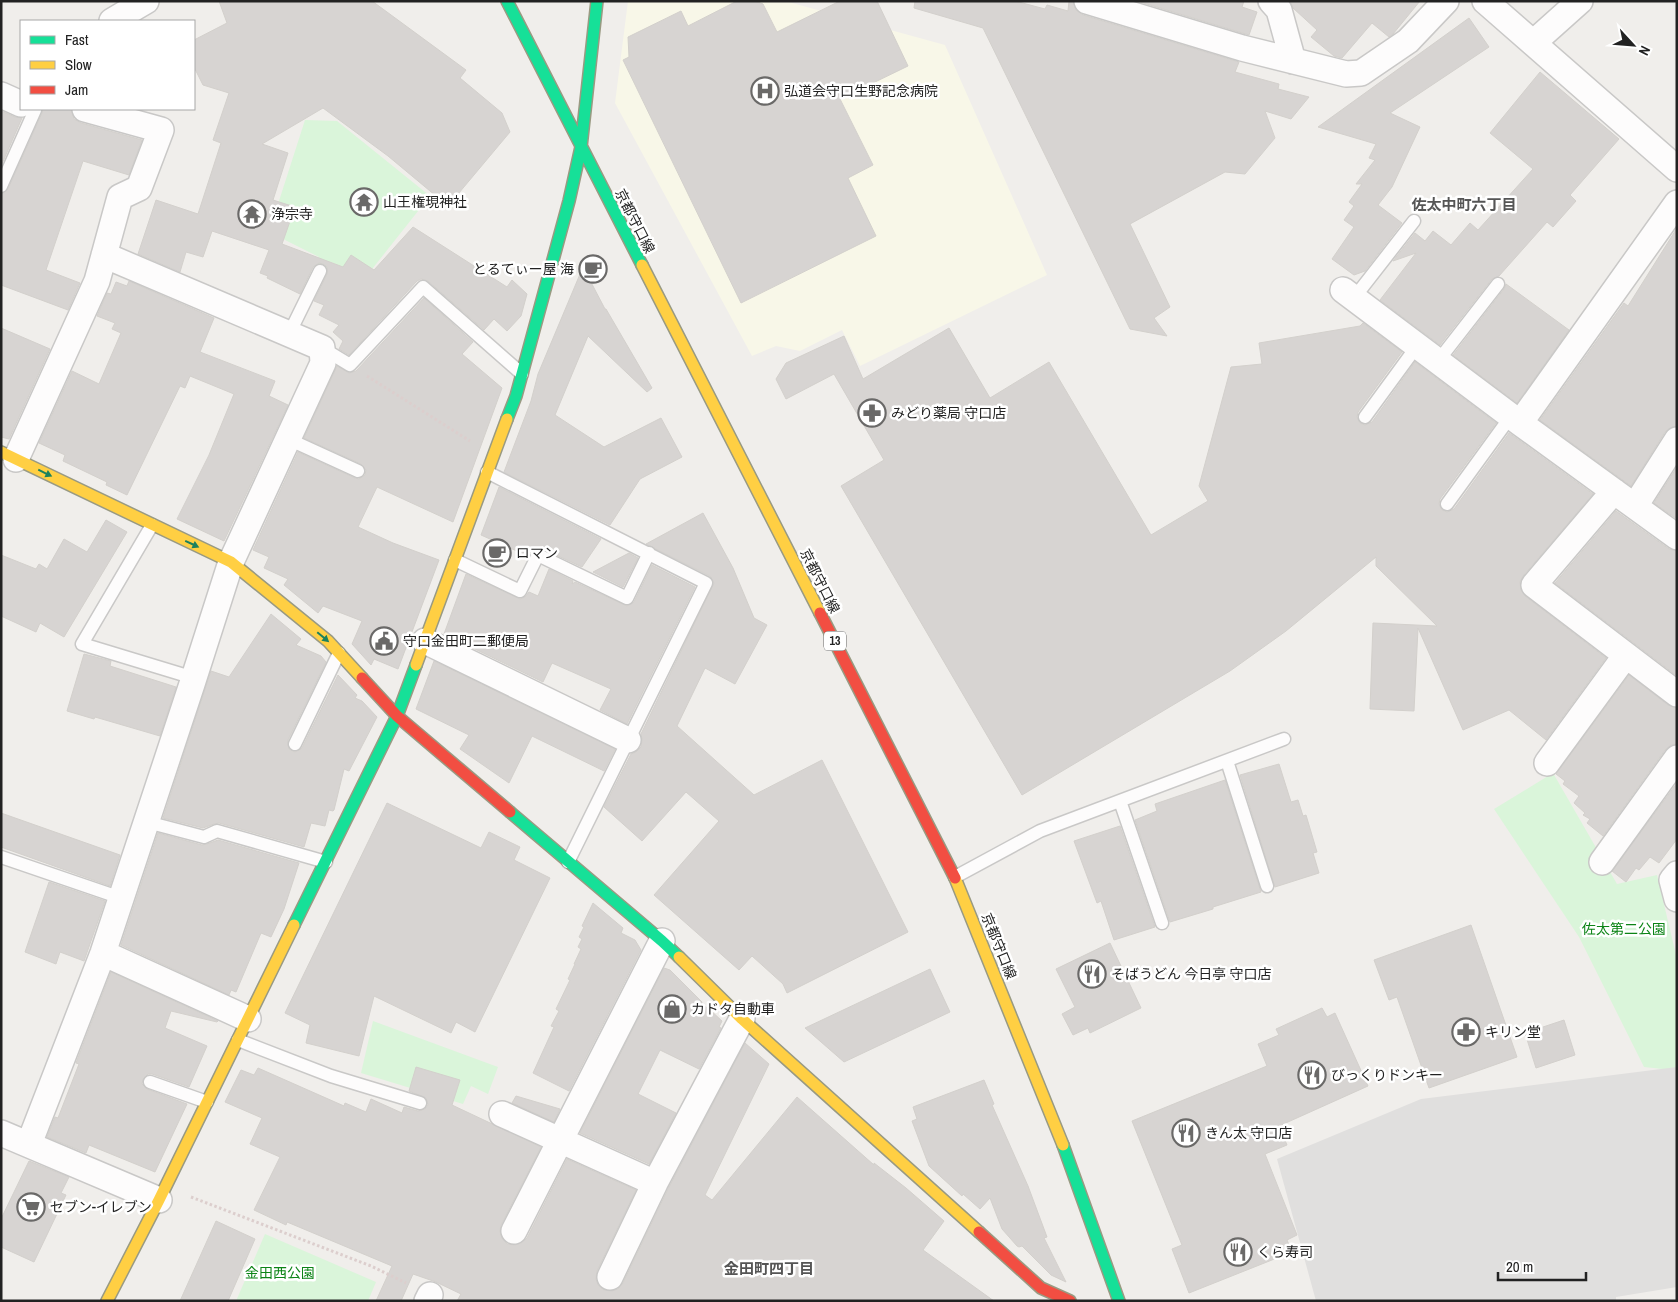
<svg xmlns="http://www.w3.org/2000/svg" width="1678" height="1302" font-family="'Archivo Narrow','Noto Sans JP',sans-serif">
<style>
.education{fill:#f8f7e8}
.park{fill:#daf5da}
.parking{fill:#e0dfde}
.building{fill:#d7d4d2;stroke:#d3d0cc}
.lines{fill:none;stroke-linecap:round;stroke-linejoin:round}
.lane-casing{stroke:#c9c8c7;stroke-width:15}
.street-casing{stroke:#c9c8c7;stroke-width:28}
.fast-casing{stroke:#999a82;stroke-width:14}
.slow-casing{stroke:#999a82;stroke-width:14}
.jam-casing{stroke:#999a82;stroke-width:14}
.path{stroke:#dccecd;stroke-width:3;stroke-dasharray:2.5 2.5;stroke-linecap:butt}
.lane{stroke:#fdfcfc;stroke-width:12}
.street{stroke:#fdfcfc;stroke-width:25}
.fast{stroke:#16e098;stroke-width:11}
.slow{stroke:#ffcf43;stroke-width:11}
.jam{stroke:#f24e42;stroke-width:11}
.oneway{fill:#1c815d}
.labels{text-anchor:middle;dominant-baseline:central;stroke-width:5;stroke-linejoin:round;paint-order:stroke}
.shield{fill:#fff;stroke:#646464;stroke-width:1}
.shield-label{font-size:12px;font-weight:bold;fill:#222}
.poi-label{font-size:14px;fill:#222;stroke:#fff;text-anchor:start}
.street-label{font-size:14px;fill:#222;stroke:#fff}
.park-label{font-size:14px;fill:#0c8416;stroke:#fff}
.neighbourhood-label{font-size:15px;font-weight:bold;fill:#555;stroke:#fff}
</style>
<rect width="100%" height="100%" fill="#f0eeeb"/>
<!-- education -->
<path class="education" d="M628 1H785L945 45 1047 275 860 366 842 330 800 351 776 346 752 356 615 103Z"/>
<!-- park -->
<path class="park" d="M305 120 337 121 430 196 365 278 331 262 324 272 314 268 319 257 269 232Z
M1553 773 1617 884 1657 875 1677 959V1068L1672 1070 1644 1067 1579 937 1494 809Z
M373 1021 498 1067 488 1094 471 1086 463 1104 361 1073Z
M265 1234 376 1282 368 1301H236Z"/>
<!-- parking -->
<path class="parking" d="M1677 1067V1287L1616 1297V1301H1316L1277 1159 1421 1099Z"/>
<!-- building -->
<path class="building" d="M219 1H372L466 70 460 78 502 113 510 132 448 206 388 156 323 108 262 144 288 153 273 200 295 207 282 244 343 267 351 255 374 270 413 227 507 287 512 280 527 294 521 316 507 331 494 319 484 330 428 281 421 279 417 281 349 355 339 349 343 341 333 332 339 325 319 315 324 305 314 301 327 274V267L323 264 319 263 313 267 300 294 267 278 268 276 260 273 269 250 212 231 203 257 186 252 180 272 138 254 156 200 198 214 221 143 213 140 229 93 203 85 194 67V40L227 23Z
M737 1H755L763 4 777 32 840 1H877L908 66 840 99 873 165 848 178 876 236 741 303 623 60 629 57 628 37 681 11 688 26Z
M915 1H1015L1045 9 1047 5 1068 11 1069 1H1073L1076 10 1083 15 1239 62 1235 72 1279 84 1278 89 1309 97 1291 119 1265 111 1275 138 1245 174 1225 172 1130 224 1170 307 1154 318 1167 336 1130 329 983 28 914 8Z
M1137 1H1244L1242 7 1257 12 1249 35Z
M1290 1H1420L1393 34 1389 37 1372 23 1342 58 1334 56 1311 37 1317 30 1293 8Z
M1469 18 1489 47 1390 113 1420 127 1392 187 1378 205 1402 223 1365 271 1354 275 1332 259 1354 227 1344 220 1354 206 1349 202 1362 184H1356L1375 160 1369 158 1376 144 1318 127Z
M1540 72 1619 139 1570 195 1576 201 1553 227 1547 222 1499 276 1492 279 1440 345 1380 300 1416 253 1393 261 1415 233 1425 241 1433 231 1451 245 1470 223 1478 230 1533 169 1490 133Z
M43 109H71L74 119 81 123 142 140 129 175 83 161 46 270 80 283 68 310 1 285V194L8 189 42 113Z
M1 111 15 117 22 118 1 166Z
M1677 228V426L1670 428 1665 432 1631 486 1540 420 1624 303 1628 306Z
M583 267 605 309H606L652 388 647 392 588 336 555 415 604 447 661 418 682 457 640 479 610 525 504 472 531 401 538 374Z
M129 281 214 318 200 352 275 381 269 396 288 405 224 541 177 519 209 455 234 394 190 376 185 388 180 386 127 495 106 485 107 482 63 461 65 455 39 443 72 371 99 384 121 333 112 329 115 323 97 316 107 293 111 294 116 282 127 286Z
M1506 284 1569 330 1517 403 1453 355 1504 289Z
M424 298 473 342 462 354 502 388 453 522 377 487 358 527 393 543 439 560 398 669 374 659 371 665 352 644 362 621 323 606 318 613 284 585 288 579 264 568 269 557 253 550 298 452 355 478 359 479 365 475 366 470 361 464 304 438 337 366 349 373 356 371Z
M1363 323 1402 352 1358 412 1357 417 1360 423 1365 425 1372 422 1415 362 1496 423 1440 499 1439 504 1442 510 1447 512 1454 509 1509 433 1593 494 1523 576 1520 582 1521 590 1525 596 1606 658 1546 740 1509 710 1463 730 1418 628 1414 711 1370 709 1373 623 1437 626 1376 566V557L1286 631 1230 671 1022 795 841 486 884 460 834 374 786 399 776 379 786 363 844 336 863 379 949 328 990 398 1049 362 1151 535 1208 501 1199 486 1231 367 1262 364 1259 343 1360 326Z
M1 328 50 349 9 439 1 437Z
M1677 467V519L1654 503Z
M499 487 601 539 582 567 541 548 533 549 528 556 481 535Z
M1616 511 1669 549 1677 551V676L1555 583Z
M703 513 733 568 754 618 767 625 735 684 705 668 677 726 754 795 822 760 908 932 787 993 783 984 752 956 739 970 654 895 719 821 686 792 642 841 604 807 631 754 636 752 641 747 642 739 641 734 714 583 710 576 646 544Z
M106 520 127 532 64 637 40 623 36 632 1 616V555L36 569 39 564 47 569 64 539 87 552Z
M629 553 638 558 623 587 593 572Z
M652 565 695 587 627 724 600 710 611 689 552 663 543 682 444 634 466 574 520 599 525 597 529 592 538 596 549 569 573 581 572 584 575 582 627 606 634 602Z
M271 614 301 639 296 645 321 656 326 662 288 740 289 749 295 752 302 748 338 675 357 695 355 698 362 701 377 717 349 771 344 769 334 810 333 811 329 810 325 826 311 823 304 847 219 823 214 824 203 828 163 818 211 671 229 677Z
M84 654 111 661 110 666 176 687 160 736 95 717 94 719 67 711Z
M434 661 615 749 604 771 532 736 509 783 460 749 469 735 416 709Z
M1629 675 1668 705 1677 708V744L1671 745 1665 750 1603 836 1587 823 1590 819 1583 815 1585 813 1574 803 1579 796 1563 784 1565 781 1556 774Z
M1279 764 1291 802 1298 800 1303 816 1306 815 1317 852 1313 853 1319 873 1275 887 1240 775Z
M1225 780 1261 892 1213 907V909L1170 922 1135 820 1157 811 1155 804Z
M1677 783V839L1659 863 1650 857 1639 870 1636 868 1626 882 1612 871Z
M387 803 481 848 489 832 520 847 514 860 550 878 475 1032 456 1022 451 1033 374 996 359 1056 306 1043 310 1025 285 1013Z
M1 813 120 855 110 886 1 847Z
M1120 826 1155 927 1114 940 1101 901 1097 903 1074 841Z
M158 833 202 845 207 844 218 840 299 863 284 909 271 937 261 933 236 992 231 990 229 995 121 945Z
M49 882 105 901 84 961 60 952 56 964 25 952Z
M593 903 623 928 621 933 635 940 641 950 569 1091 533 1073 554 1027 551 1026 559 1011 556 1009 570 980 568 979 575 964H574L581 949 578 947 582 939 579 937 584 927 582 926Z
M1471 925 1517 1057 1429 1088 1397 997 1389 1000 1374 960Z
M1110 943 1141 1008 1090 1033 1088 1028 1073 1035 1062 1014 1075 1007 1056 969Z
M664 968 670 970 702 1002 701 1005 708 1008 722 1021 719 1027 721 1028 699 1069 660 1050 638 1094 676 1113 649 1164 580 1133Z
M930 969 950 1012 844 1062 805 1028Z
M111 972 218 1021 217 1022 171 1011 165 1028 207 1046 189 1087 152 1074H148L143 1079 142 1084 147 1089 187 1104 155 1172 89 1145 86 1153 47 1137 55 1117 58 1118 79 1064 76 1063Z
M1322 1008 1327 1017 1335 1013 1368 1086 1279 1126 1287 1145 1265 1154 1297 1235 1287 1240 1292 1252 1189 1293 1172 1249 1182 1245 1132 1121 1267 1066 1258 1044 1279 1035 1276 1029Z
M1564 1020 1575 1055 1536 1068 1525 1033Z
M745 1043 769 1064 705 1195 712 1200 797 1097 874 1165V1163L906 1188 944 1221 923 1250 994 1301H457L461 1294 436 1282 413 1274 401 1301H376L392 1266 287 1222 286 1225 254 1210 280 1157 250 1144 262 1118 225 1102 241 1070 254 1075 258 1068 344 1106 345 1103 366 1112 371 1099 402 1113 404 1107 418 1111 425 1109 428 1105 426 1098 409 1091 416 1067 460 1080 452 1105 541 1147 501 1225 500 1231 502 1238 507 1244 515 1245 521 1243 527 1238 567 1159 636 1190 597 1271 596 1279 598 1285 604 1290 612 1291 618 1289 623 1283 668 1189Z
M984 1080 994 1104 992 1105 1028 1186 1047 1237 1044 1238 1066 1282 1051 1275 1022 1246 1019 1247 1017 1246 1002 1229 990 1198 980 1209 963 1194 962 1196 929 1166 912 1121 917 1119 913 1107Z
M516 1096 560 1109 554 1122 512 1103Z
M29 1161 69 1177 61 1193 66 1195 34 1262 1 1247V1219Z
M216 1221 255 1239 228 1301H180Z"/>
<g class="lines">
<!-- lane casing -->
<g class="lane-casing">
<path id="lane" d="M1 186 35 110
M1354 298 1414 221
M289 334 320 271
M322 348 350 365 423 287 522 374
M1438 361 1498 284
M1365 417 1417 346
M288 439 358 471
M487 472 706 583 568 862
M1447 504 1511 416
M152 525 82 644 194 678
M455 560 520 591 538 555 627 598 649 553
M295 744 339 653
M1227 761 1267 886
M1120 801 1162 923
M147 822 204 837 217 831 326 862
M1 857 121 898
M955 877 1040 831 1284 739
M238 1040 331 1076 420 1103
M150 1082 207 1102"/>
</g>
<!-- street casing -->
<g class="street-casing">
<path id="street" d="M1087 1 1242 48 1346 74 1361 73 1408 41 1446 1
M1271 1 1279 10 1293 61
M1485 1 1677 169
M112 21 146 1
M1533 43 1580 1
M1 95 21 104
M1343 290 1520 423 1677 537
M1520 423 1677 203
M16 459 97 281 120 197 139 188 161 130 85 109
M1614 491 1534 585 1677 694
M1635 506 1677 440
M425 641 628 740
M1547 763 1626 655
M1602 862 1677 758
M1677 874 1672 880 1677 899
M103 953 248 1019
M502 1114 655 1183
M1 1133 159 1200
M29 1144 103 953 192 684 231 562 323 363 322 348 104 255
M514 1231 662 941
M610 1277 655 1183 742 1019
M427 1301 430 1295"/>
</g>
<!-- fast casing -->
<g class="fast-casing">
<path id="fast" d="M507 1 642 265
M507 419 516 396 569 201 581 147 597 1
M510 812 662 941 679 957
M294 925 397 716 416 665
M1063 1145 1119 1301"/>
</g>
<!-- slow casing -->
<g class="slow-casing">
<path id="slow" d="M642 265 820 613
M1 452 231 562 328 641 362 678
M416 665 507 419
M955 878 1063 1145
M679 957 742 1019 979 1232
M107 1301 159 1200 294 925"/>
</g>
<!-- jam casing -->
<g class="jam-casing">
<path id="jam" d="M820 613 955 878
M362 678 397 716 510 812
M979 1232 1041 1288 1070 1301"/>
</g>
<!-- path -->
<path class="path" d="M367 376 470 441
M191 1197 371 1266 406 1283"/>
<!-- lane -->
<use href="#lane" class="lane"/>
<!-- street -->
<use href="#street" class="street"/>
<!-- fast -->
<use href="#fast" class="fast"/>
<!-- slow -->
<use href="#slow" class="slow"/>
<!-- jam -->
<use href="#jam" class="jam"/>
</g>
<!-- one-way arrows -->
<defs><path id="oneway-solid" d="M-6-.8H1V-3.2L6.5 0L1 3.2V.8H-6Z" transform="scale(1.25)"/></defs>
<g class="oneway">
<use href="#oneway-solid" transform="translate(45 473) rotate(26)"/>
<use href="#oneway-solid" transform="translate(192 544) rotate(25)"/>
<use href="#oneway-solid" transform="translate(323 637) rotate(40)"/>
</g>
<!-- icons -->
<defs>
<g id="hospital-ring" transform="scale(1.4375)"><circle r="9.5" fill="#fff" stroke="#6a6968" stroke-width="1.5"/><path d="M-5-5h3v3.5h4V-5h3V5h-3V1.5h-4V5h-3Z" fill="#6a6968"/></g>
<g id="temple-ring" transform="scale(1.4375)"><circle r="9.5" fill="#fff" stroke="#6a6968" stroke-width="1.5"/><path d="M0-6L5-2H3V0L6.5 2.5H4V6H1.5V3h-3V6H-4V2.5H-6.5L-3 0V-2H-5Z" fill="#6a6968"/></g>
<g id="cafe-ring" transform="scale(1.4375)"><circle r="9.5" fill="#fff" stroke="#6a6968" stroke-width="1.5"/><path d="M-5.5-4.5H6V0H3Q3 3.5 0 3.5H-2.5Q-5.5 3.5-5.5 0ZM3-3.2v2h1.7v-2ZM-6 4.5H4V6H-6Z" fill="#6a6968"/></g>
<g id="pharmacy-ring" transform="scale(1.4375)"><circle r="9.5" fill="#fff" stroke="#6a6968" stroke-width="1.5"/><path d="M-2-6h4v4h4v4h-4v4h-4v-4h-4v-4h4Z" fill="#6a6968"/></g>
<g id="civic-ring" transform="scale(1.4375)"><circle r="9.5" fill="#fff" stroke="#6a6968" stroke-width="1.5"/><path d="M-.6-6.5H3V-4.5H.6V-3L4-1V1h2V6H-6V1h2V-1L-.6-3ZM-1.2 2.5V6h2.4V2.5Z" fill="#6a6968"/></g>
<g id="restaurant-ring" transform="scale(1.4375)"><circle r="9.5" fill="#fff" stroke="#6a6968" stroke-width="1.5"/><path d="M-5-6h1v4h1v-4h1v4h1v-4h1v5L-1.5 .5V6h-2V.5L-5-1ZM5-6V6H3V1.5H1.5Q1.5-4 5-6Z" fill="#6a6968"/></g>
<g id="shop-ring" transform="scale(1.4375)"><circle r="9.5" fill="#fff" stroke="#6a6968" stroke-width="1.5"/><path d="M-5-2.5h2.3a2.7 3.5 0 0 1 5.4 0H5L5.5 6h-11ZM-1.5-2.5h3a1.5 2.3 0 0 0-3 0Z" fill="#6a6968"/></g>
<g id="supermarket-ring" transform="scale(1.4375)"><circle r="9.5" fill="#fff" stroke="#6a6968" stroke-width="1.5"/><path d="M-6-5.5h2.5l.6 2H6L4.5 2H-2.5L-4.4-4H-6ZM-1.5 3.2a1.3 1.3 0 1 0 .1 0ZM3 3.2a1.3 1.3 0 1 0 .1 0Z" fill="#6a6968"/></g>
</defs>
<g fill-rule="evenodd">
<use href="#hospital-ring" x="765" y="91"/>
<use href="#temple-ring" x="364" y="202"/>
<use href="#temple-ring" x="252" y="214"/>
<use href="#cafe-ring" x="593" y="269"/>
<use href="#pharmacy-ring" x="872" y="413"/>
<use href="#cafe-ring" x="497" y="553"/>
<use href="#civic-ring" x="384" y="641"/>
<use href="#restaurant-ring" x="1092" y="974"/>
<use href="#shop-ring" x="672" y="1009"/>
<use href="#pharmacy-ring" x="1466" y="1032"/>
<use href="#restaurant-ring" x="1312" y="1075"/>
<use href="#restaurant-ring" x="1186" y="1133"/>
<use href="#supermarket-ring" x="31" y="1207"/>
<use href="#restaurant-ring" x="1238" y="1252"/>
</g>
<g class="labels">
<!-- shield labels -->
<rect class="shield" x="824" y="631.5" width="22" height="19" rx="4"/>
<g class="shield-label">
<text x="835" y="641">13</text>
</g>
<!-- poi labels -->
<g class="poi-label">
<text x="784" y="91">弘道会守口生野記念病院</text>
<text x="383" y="202">山王権現神社</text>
<text x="271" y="214">浄宗寺</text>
<text x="574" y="269" text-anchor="end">とるてぃー屋 海</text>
<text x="891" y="413">みどり薬局 守口店</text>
<text x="516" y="553">ロマン</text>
<text x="403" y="641">守口金田町二郵便局</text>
<text x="1111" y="974">そばうどん 今日亭 守口店</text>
<text x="691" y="1009">カドタ自動車</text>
<text x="1485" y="1032">キリン堂</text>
<text x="1331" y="1075">びっくりドンキー</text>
<text x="1205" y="1133">きん太 守口店</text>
<text x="50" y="1207">セブン-イレブン</text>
<text x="1257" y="1252">くら寿司</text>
</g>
<!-- street labels -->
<g class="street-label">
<text transform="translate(635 221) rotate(63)">京都守口線</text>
<text transform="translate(820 581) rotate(63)">京都守口線</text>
<text transform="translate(999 946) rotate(68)">京都守口線</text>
</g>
<!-- park labels -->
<g class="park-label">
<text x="1624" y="929">佐太第二公園</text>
<text x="280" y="1273">金田西公園</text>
</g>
<!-- neighbourhood labels -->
<g class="neighbourhood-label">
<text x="1464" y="204">佐太中町六丁目</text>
<text x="769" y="1268">金田町四丁目</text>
</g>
</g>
<!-- border -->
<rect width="1678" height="1302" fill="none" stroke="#222222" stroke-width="5"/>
<!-- legend -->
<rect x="20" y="20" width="175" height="90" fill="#ffffff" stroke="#a7a7a7"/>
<rect x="30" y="36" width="25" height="8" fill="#16e098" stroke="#a7a7a7"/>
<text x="65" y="45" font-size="15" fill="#222222">Fast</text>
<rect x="30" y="61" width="25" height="8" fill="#ffcf43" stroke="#a7a7a7"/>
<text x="65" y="70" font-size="15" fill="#222222">Slow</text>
<rect x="30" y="86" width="25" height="8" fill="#f24e42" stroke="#a7a7a7"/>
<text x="65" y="95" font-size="15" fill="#222222">Jam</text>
<!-- north arrow -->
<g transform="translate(1633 45) rotate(116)" stroke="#ffffff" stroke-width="4" paint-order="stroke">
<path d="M0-4L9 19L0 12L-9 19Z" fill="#222222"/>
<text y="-8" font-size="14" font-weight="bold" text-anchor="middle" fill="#222222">N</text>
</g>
<!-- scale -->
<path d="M1498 1272v8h88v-8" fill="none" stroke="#222222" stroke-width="2.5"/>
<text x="1506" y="1272" font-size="15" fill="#222222" stroke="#ffffff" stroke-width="4" paint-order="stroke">20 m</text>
</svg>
